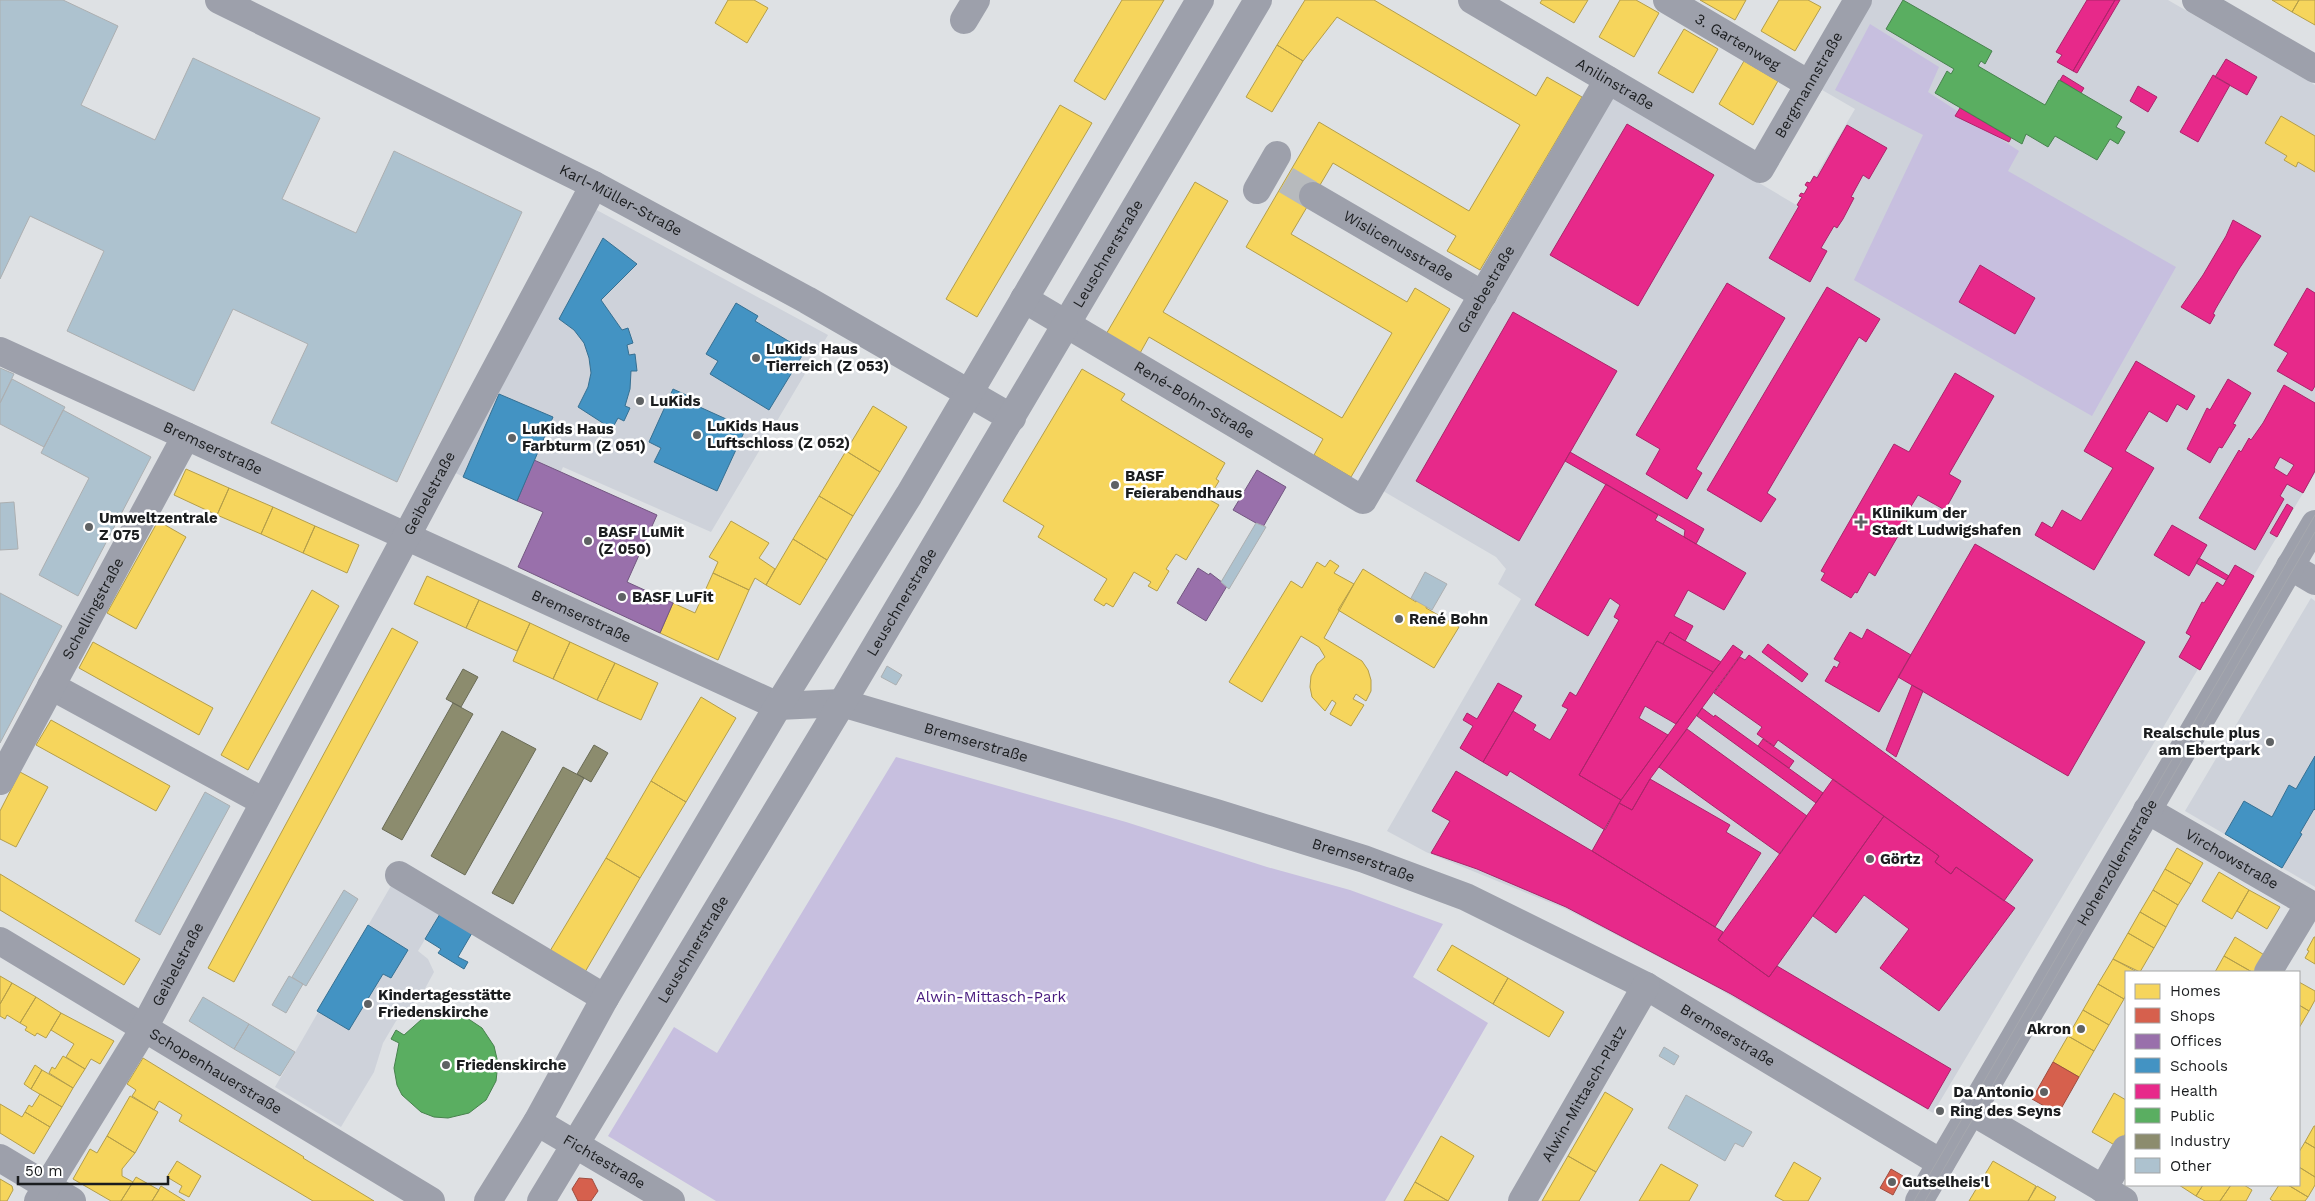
<svg xmlns="http://www.w3.org/2000/svg" width="2315" height="1201" font-family="'Work Sans',sans-serif">
<style>
.built{fill:#ced2da}
.green{fill:#c7bfdf}
.homes{fill:#f6d55c;stroke:#b49e4a}
.shops{fill:#d6604d;stroke:#9e4c3f}
.offices{fill:#9970ab;stroke:#735781}
.schools{fill:#4393c3;stroke:#377092}
.health{fill:#e7298a;stroke:#aa256a;fill-rule:evenodd}
.public{fill:#5aae61;stroke:#47824d}
.industry{fill:#8c8c6e;stroke:#6a6b56}
.building{fill:#adc2cf;stroke:#acafb1}
.lines{fill:none;stroke-linecap:round;stroke-linejoin:round}
.minor-tunnel{stroke:#b7babd;stroke-width:28;stroke-dasharray:28 14;stroke-linecap:butt}
.minor{stroke:#9da0ab;stroke-width:28}
.tram{stroke:#a6a8ae;stroke-width:1}
.poi-dot{fill:#5f6264;stroke:#fff;stroke-width:2}
.labels{text-anchor:middle;dominant-baseline:central;stroke-width:5;stroke-linejoin:round;paint-order:stroke}
.street-label{font-size:15px;fill:#1b1d1f;stroke:#fff}
.poi-label{font-size:15px;font-weight:bold;fill:#1b1d1f;stroke:#fff;text-anchor:start}
.park-label{font-size:15px;fill:#47197e;stroke:#fff}
</style>
<rect width="100%" height="100%" fill="#dee1e4"/>
<!-- built -->
<path class="built" d="M1866 0H2168L2315 85V473L1933 1113 1705 981 1566 909 1426 852 1387 831 1521 599 1498 584 1506 569 1496 557 1378 488 1612 96 1798 206 1855 109 1817 87Z
M593 208 828 335 711 532 563 467 543 512 453 472Z
M2311 598 2315 601V887L2185 811Z
M392 884 440 914 418 951 428 959 434 972 421 996 396 1021 383 1043 374 1072 341 1127 275 1087Z"/>
<!-- green -->
<path class="green" d="M1870 24 1939 67 1928 92 2019 151 2008 171 2176 267 2092 416 1854 280 1923 135 1835 90Z
M896 757 1126 822 1267 867 1350 890 1443 924 1413 977 1488 1023 1385 1201H716L608 1136 674 1027 717 1053Z"/>
<!-- homes -->
<path class="homes" d="M728 0H754L768 8 747 43 715 23Z
M1122 0H1164L1105 100 1074 81Z
M1305 0H1374L1536 96 1547 77 1582 97 1480 270 1447 251 1456 236 1333 163 1291 234 1407 302 1415 288 1450 309 1351 477 1314 455 1323 439 1149 337 1139 355 1105 336 1195 182 1228 201 1163 312 1342 418 1392 333 1246 247 1319 122 1469 211 1520 125 1337 17 1303 61 1277 45Z
M1542 0H1588L1574 23 1540 3Z
M1620 0H1636L1659 13 1634 57 1599 37Z
M1700 0H1746L1735 20Z
M1779 0H1808L1821 7 1795 51 1761 31Z
M2272 0H2299L2292 12Z
M2299 0H2315V25L2292 12Z
M1684 29 1718 49 1693 93 1658 73Z
M1277 45 1303 61 1272 112 1246 97Z
M1744 61 1778 81 1753 125 1719 104Z
M1060 105 1092 123 977 317 946 299Z
M2281 116 2315 136V172L2298 162 2296 167 2284 160 2287 156 2265 143Z
M1082 369 1125 394 1121 400 1225 463 1216 479 1219 481 1208 499 1219 505 1186 560 1176 554 1166 569 1169 571 1157 591 1148 586 1151 582 1134 572 1113 607 1106 603 1104 606 1094 600 1107 579 1038 537 1044 526 1003 501Z
M873 406 907 427 880 472 846 451Z
M846 451 880 472 853 516 819 496Z
M186 469 229 488 217 515 174 495Z
M229 488 273 507 261 534 217 515Z
M819 496 853 516 827 560 793 539Z
M273 507 315 526 303 553 261 534Z
M158 521 186 537 136 629 107 613Z
M731 521 769 543 759 558 775 569 766 585 755 578 749 590 713 573 718 562 709 557Z
M315 526 359 545 347 573 303 553Z
M793 539 827 560 800 605 766 585Z
M1330 560 1339 566 1334 573 1354 584 1324 638 1362 661 1368 670 1371 680V691L1366 701 1356 694 1353 699 1364 705 1351 726 1330 714 1336 703 1332 700 1325 711 1312 697 1310 687 1311 676 1317 664 1325 657 1319 647 1301 636 1262 702 1229 682 1291 581 1302 588 1317 562 1325 567Z
M1363 569 1416 602 1421 596 1428 600 1426 608 1459 627 1434 668 1338 610Z
M713 573 749 590 718 660 660 633 673 603 695 613Z
M427 576 479 600 466 628 414 604Z
M312 590 339 606 248 770 221 755Z
M479 600 530 623 517 651 466 628Z
M530 623 570 642 553 679 513 661Z
M392 628 418 642 234 982 208 968Z
M93 642 213 708 199 735 79 668Z
M570 642 615 663 597 700 553 679Z
M615 663 658 683 641 720 597 700Z
M701 697 736 718 686 802 651 781Z
M51 720 170 786 156 811 36 745Z
M20 772 48 787 16 847 0 839V811Z
M651 781 686 802 640 878 606 858Z
M2177 848 2203 863 2191 884 2165 869Z
M606 858 640 878 585 972 550 951Z
M2165 869 2191 884 2178 905 2153 890Z
M2219 872 2249 890 2232 919 2202 901Z
M0 874 140 959 124 985 0 910Z
M2153 890 2178 905 2166 927 2140 912Z
M2249 890 2280 907 2267 929 2237 911Z
M2140 912 2166 927 2154 948 2128 933Z
M2128 933 2154 948 2140 972 2113 959Z
M2235 937 2266 956 2256 972H2252L2224 956Z
M2314 937H2315V964L2305 958 2309 951 2307 950Z
M1452 945 1508 978 1493 1004 1437 970Z
M2224 956 2252 972H2215Z
M2113 959 2137 972H2126V995L2124 999 2098 984Z
M0 976 12 983 0 1004Z
M1508 978 1564 1012 1549 1037 1493 1004Z
M2299 982 2315 991V1000L2309 1011 2299 1005Z
M12 983 36 997 20 1023 7 1015 5 1019 0 1016V1004Z
M2098 984 2124 999 2109 1025 2083 1010Z
M36 997 61 1013 46 1038 37 1033 35 1036 25 1030 27 1027 20 1023Z
M2299 1005 2309 1011 2299 1028Z
M2083 1010 2109 1025 2094 1051 2068 1036Z
M61 1013 114 1041 100 1064 91 1059 85 1069 66 1057 74 1044 51 1030Z
M2068 1036 2094 1051 2079 1077 2053 1062Z
M63 1056 85 1069 73 1088 49 1073 52 1067 55 1069Z
M143 1058 304 1157 303 1158 374 1201H313L179 1121 182 1115 159 1101 154 1110 132 1096 136 1090 127 1084Z
M35 1065 42 1070 31 1089 24 1084Z
M42 1070 73 1088 62 1107 31 1089Z
M1605 1092 1633 1109 1596 1172 1568 1156Z
M2114 1093 2126 1100V1133L2118 1147 2092 1132Z
M40 1094 62 1107 50 1127 25 1112 29 1105 32 1107Z
M130 1096 158 1112 135 1153 107 1136Z
M0 1104 22 1117 25 1112 50 1127 34 1154 0 1133Z
M2314 1126H2315V1148L2305 1142Z
M107 1136 135 1153 122 1169V1176L133 1182 121 1201H111L73 1179 90 1149 97 1153Z
M1441 1136 1474 1156 1448 1201 1415 1182Z
M2305 1142 2315 1148V1177L2299 1167V1152Z
M1568 1156 1596 1172 1579 1201H1542Z
M177 1161 201 1176 189 1197 179 1192 182 1186 167 1177Z
M1993 1161 2036 1186 2028 1201H1969Z
M1794 1162 1821 1178 1808 1201H1784L1775 1196Z
M1661 1164 1698 1185 1689 1201H1639Z
M2299 1167 2315 1177V1185L2308 1197 2288 1185H2299Z
M136 1177 159 1190 152 1201H121Z
M0 1179 12 1186 13 1190 7 1201H0Z
M1415 1182 1448 1201H1404Z
M2179 1185H2203L2196 1196Z
M2203 1185H2231L2220 1201H2205L2196 1196Z
M2231 1185H2244L2252 1190 2246 1201H2220Z
M2279 1185H2288L2308 1197 2305 1201H2273L2270 1199Z
M161 1186 185 1201H152Z
M2037 1186 2056 1197 2054 1201H2028Z"/>
<!-- shops -->
<path class="shops" d="M2053 1062 2079 1077 2058 1114 2032 1099Z
M1891 1169 1903 1176 1893 1195 1880 1188Z
M579 1178 592 1179 598 1191 591 1201H578L572 1189Z"/>
<!-- offices -->
<path class="offices" d="M534 460 657 515 627 582 673 603 660 633 518 567 543 512 517 501Z
M1257 470 1286 487 1263 527 1233 510Z
M1198 568 1209 575 1210 573 1227 586 1206 621 1177 603Z"/>
<!-- schools -->
<path class="schools" d="M603 238 637 264 601 300 622 330 628 328 633 343 627 345 629 355 635 354 637 371H631L630 389 625 406 630 408 624 421 618 418 612 429 578 407 588 387 591 373 589 358 584 343 574 330 559 319Z
M736 303 758 316 755 321 805 351 769 410 710 374 718 361 706 354Z
M673 389 695 399 693 404 746 428 717 491 654 462 661 448 649 442Z
M499 394 553 417 517 501 463 477Z
M2315 756V810L2314 809 2300 833 2302 834 2282 868 2225 834 2244 801 2272 817 2289 785 2296 789Z
M440 914 472 933 458 957 468 962 464 969 438 953 441 949 425 939Z
M368 925 408 950 391 978 383 974 349 1030 317 1011Z"/>
<!-- health -->
<path class="health" d="M2087 0H2115L2073 71 2057 62 2062 55 2056 52Z
M2115 0H2120L2077 73 2073 71Z
M2226 59 2257 77 2247 95 2215 77Z
M2063 75 2084 88 2081 93 2060 80Z
M2213 75 2230 85 2198 142 2180 132Z
M2138 86 2157 97 2148 112 2130 101Z
M1960 108 2011 138 2009 142 1955 116Z
M1627 124 1714 175 1638 306 1550 255Z
M1847 125 1887 148 1869 179 1863 175 1851 197 1854 198 1843 219 1837 228 1834 226 1821 248 1827 251 1810 282 1769 258 1799 206 1797 205 1802 197 1799 196 1801 193 1804 194 1808 187 1805 185 1807 182 1810 183 1814 176 1817 178Z
M2233 220 2261 236 2239 269 2216 308 2213 314 2215 315 2210 324 2181 307 2203 275 2226 236Z
M1980 265 2035 298 2015 334 1959 302Z
M1727 283 1785 318 1696 469 1702 473 1687 499 1646 474 1660 449 1636 435Z
M1827 287 1880 319 1866 342 1859 337 1767 493 1776 499 1761 522 1707 490Z
M2307 288 2315 293V386L2312 391 2277 371 2288 353 2274 345Z
M1513 312 1617 371 1519 541 1416 481Z
M2136 361 2195 396 2187 410 2177 404 2167 422 2149 411 2125 451 2154 468 2094 570 2035 535 2042 522 2052 528 2062 510 2081 521 2113 468 2084 451Z
M1955 373 1994 396 1949 474 1961 481 1945 510 1918 495 1910 508 1913 510 1875 576 1869 572 1857 593 1855 592 1851 598 1821 580 1825 573 1821 571 1894 444 1909 452Z
M2228 379 2251 393 2233 424 2236 425 2222 448 2219 447 2210 463 2187 449 2207 408 2210 410Z
M2284 385 2315 403V471L2303 493 2287 484 2280 496 2284 499 2255 550 2199 518 2239 450 2241 452 2249 438 2251 440 2263 423ZM2280 457 2294 465 2287 476 2274 468Z
M1570 452 1704 529 1696 544 1684 537 1685 530 1565 461Z
M1606 484 1658 515 1655 520 1746 573 1724 610 1688 590 1674 616 1693 626 1685 641 1670 632 1663 644 1657 641 1579 775 1621 800 1605 830 1510 771 1507 776 1483 762 1513 711 1536 725 1533 730 1550 740 1568 709 1562 706 1570 692 1576 696 1619 620 1614 617 1620 605 1610 598 1588 636 1535 605Z
M2287 504 2293 508 2277 537 2270 533Z
M2172 525 2207 545 2189 576 2154 555Z
M1975 544 2145 642 2068 776 1898 677Z
M2199 558 2229 576 2226 580 2196 563Z
M2235 565 2254 576 2200 670 2179 657 2191 636 2186 633 2202 602 2204 603 2217 582 2223 586Z
M1867 629 1911 655 1879 712 1825 681 1834 666 1837 668 1840 662 1834 659 1850 632 1862 639Z
M1670 632 1721 662 1713 672 1663 644Z
M1657 641 1713 672 1676 724 1645 706 1639 718 1668 735 1621 800 1579 775Z
M1768 644 1808 674 1802 682 1762 652Z
M1733 645 1743 652 1650 779 1632 810 1619 803Z
M1749 655 2033 860 2004 901 1956 867 1951 874 1935 862 1939 856 1778 740 1774 746 1757 734 1762 727 1714 693 1740 657 1745 660Z
M1498 683 1522 696 1483 762 1460 748 1473 726 1463 720 1467 713 1477 719Z
M1912 685 1923 691 1896 757 1886 750Z
M1702 708 1714 717 1715 715 1823 793 1816 803 1697 716Z
M1687 729 1807 816 1780 854 1659 767Z
M1763 739 1794 761 1789 768 1758 746Z
M1456 771 1592 851 1723 932 1718 940 1769 977 1777 966 1951 1069 1928 1109 1731 994 1566 907 1477 869 1431 853 1450 821 1432 811Z
M1650 779 1730 825 1726 832 1761 853 1715 927 1592 851 1619 803 1632 810Z
M1833 779 1884 816 1769 977 1718 940Z
M1884 816 1939 856 1935 862 1951 874 1956 867 2015 908 1939 1011 1880 968 1909 929 1864 895 1836 933 1813 916Z"/>
<!-- public -->
<path class="public" d="M1903 0 1992 51 1985 64 1981 61 1978 66 2045 105 2059 80 2122 117 2116 127 2125 132 2118 144 2110 139 2097 160 2055 136 2048 147 2026 134 2022 144 1935 93 1947 71 1951 74 1954 69 1886 29Z
M447 1013 467 1018 482 1028 494 1046 498 1063 496 1081 486 1100 469 1113 448 1118 434 1117 421 1112 402 1095 397 1085 394 1068 399 1043 391 1039 396 1030 404 1035 422 1019Z"/>
<!-- industry -->
<path class="industry" d="M463 669 478 677 461 707 446 699Z
M453 703 473 714 402 840 382 829Z
M502 731 536 749 465 875 431 856Z
M594 745 608 753 591 782 577 774Z
M563 767 584 778 513 904 492 893Z"/>
<!-- building -->
<path class="building" d="M0 0H63L118 26 81 105 155 140 193 58 320 118 282 199 356 233 394 151 522 212 397 482 271 423 308 344 233 309 194 391 67 331 104 251 30 216 0 279Z
M0 368 14 374 0 403Z
M12 379 65 407 44 447 0 424V403Z
M63 410 151 457 78 596 39 575 89 478 41 453Z
M14 502 18 549 0 550V503Z
M1256 523 1266 527 1229 589 1221 582Z
M1425 572 1447 584 1432 610 1411 598Z
M0 593 62 626 0 743Z
M887 666 902 675 896 685 881 677Z
M205 792 230 806 160 935 135 921Z
M344 890 358 899 306 986 292 977Z
M289 976 303 984 286 1013 272 1005Z
M203 997 249 1024 234 1049 189 1021Z
M249 1024 295 1052 280 1076 234 1049Z
M1664 1047 1679 1056 1674 1065 1659 1056Z
M1686 1095 1752 1132 1743 1147 1735 1143 1725 1161 1668 1128Z"/>
<g class="lines">
<!-- minor-tunnel -->
<path class="minor-tunnel" d="M1286 180 1313 196"/>
<!-- minor -->
<g class="minor">
<path id="s1" d="M219 0 594 185 807 300 1012 418"/>
<path id="s2" d="M1472 0 1760 169 1858 0"/>
<path id="s3" d="M1667 0 1809 84"/>
<path d="M2196 0 2315 69"/>
<path d="M964 20 976 0"/>
<path d="M1257 190 1277 155"/>
<path id="s4" d="M1313 196 1483 295"/>
<path id="s5" d="M1024 299 1363 500 1608 80"/>
<path id="s6" d="M0 351 778 706 842 703 1216 813 1364 859 1466 897 1646 986 1941 1163"/>
<path d="M2290 566 2315 581"/>
<path d="M51 686 264 802"/>
<path id="s7" d="M0 781 186 436"/>
<path id="s8" d="M2147 810 2315 907"/>
<path d="M399 875 605 998"/>
<path id="s9" d="M0 941 431 1201"/>
<path d="M2268 972 2309 904"/>
<path d="M1971 1111 2124 1201"/>
<path id="s10" d="M537 1122 671 1201"/>
<path d="M0 1158 72 1201"/>
<path d="M2103 1189 2126 1149"/>
<path id="s11" d="M38 1201 139 1037 594 185"/>
<path d="M488 1201 537 1122 605 998 778 706 909 495 1200 0"/>
<path id="s12" d="M541 1201 842 703 1258 0"/>
<path id="s13" d="M1522 1201 1646 986"/>
<path id="s14" d="M1919 1201 2315 524"/>
</g>
<!-- tram -->
<path class="tram" d="M1914 1201 2315 515
M1925 1201 2315 532"/>
</g>
<!-- markers -->
<g class="poi-dot">
<circle cx="756" cy="358" r="5"/>
<circle cx="640" cy="401" r="5"/>
<circle cx="697" cy="435" r="5"/>
<circle cx="512" cy="438" r="5"/>
<circle cx="1115" cy="485" r="5"/>
<path d="M1858.5 514.5h5v5h5v5h-5v5h-5v-5h-5v-5h5z"/>
<circle cx="89" cy="527" r="5"/>
<circle cx="588" cy="541" r="5"/>
<circle cx="622" cy="597" r="5"/>
<circle cx="1399" cy="619" r="5"/>
<circle cx="2270" cy="742" r="5"/>
<circle cx="1870" cy="859" r="5"/>
<circle cx="368" cy="1004" r="5"/>
<circle cx="2081" cy="1029" r="5"/>
<circle cx="446" cy="1065" r="5"/>
<circle cx="2044" cy="1092" r="5"/>
<circle cx="1940" cy="1111" r="5"/>
<circle cx="1892" cy="1182" r="5"/>
</g>
<g class="labels">
<!-- street labels -->
<g class="street-label">
<text stroke="none"><textPath href="#s3" startOffset="82">3. Gartenweg</textPath></text>
<text stroke="none"><textPath href="#s2" startOffset="166">Anilinstraße</textPath></text>
<text stroke="none"><textPath href="#s2" startOffset="431">Bergmannstraße</textPath></text>
<text stroke="none"><textPath href="#s1" startOffset="449">Karl-Müller-Straße</textPath></text>
<text stroke="none"><textPath href="#s4" startOffset="99">Wislicenusstraße</textPath></text>
<text stroke="none"><textPath href="#s12" startOffset="1104">Leuschnerstraße</textPath></text>
<text stroke="none"><textPath href="#s5" startOffset="638">Graebestraße</textPath></text>
<text stroke="none"><textPath href="#s5" startOffset="198">René-Bohn-Straße</textPath></text>
<text stroke="none"><textPath href="#s6" startOffset="234">Bremserstraße</textPath></text>
<text stroke="none"><textPath href="#s11" startOffset="809">Geibelstraße</textPath></text>
<text stroke="none"><textPath href="#s12" startOffset="699">Leuschnerstraße</textPath></text>
<text stroke="none"><textPath href="#s7" startOffset="196">Schellingstraße</textPath></text>
<text stroke="none"><textPath href="#s6" startOffset="639">Bremserstraße</textPath></text>
<text stroke="none"><textPath href="#s6" startOffset="1059">Bremserstraße</textPath></text>
<text stroke="none"><textPath href="#s8" startOffset="98">Virchowstraße</textPath></text>
<text stroke="none"><textPath href="#s6" startOffset="1464">Bremserstraße</textPath></text>
<text stroke="none"><textPath href="#s14" startOffset="392">Hohenzollernstraße</textPath></text>
<text stroke="none"><textPath href="#s12" startOffset="294">Leuschnerstraße</textPath></text>
<text stroke="none"><textPath href="#s11" startOffset="275">Geibelstraße</textPath></text>
<text stroke="none"><textPath href="#s6" startOffset="1869">Bremserstraße</textPath></text>
<text stroke="none"><textPath href="#s9" startOffset="252">Schopenhauerstraße</textPath></text>
<text stroke="none"><textPath href="#s13" startOffset="124">Alwin-Mittasch-Platz</textPath></text>
<text stroke="none"><textPath href="#s10" startOffset="78">Fichtestraße</textPath></text>
</g>
<!-- poi labels -->
<g class="poi-label">
<text x="766" y="349">LuKids Haus<tspan x="766" dy="17">Tierreich (Z 053)</tspan></text>
<text x="650" y="401">LuKids</text>
<text x="707" y="426">LuKids Haus<tspan x="707" dy="17">Luftschloss (Z 052)</tspan></text>
<text x="522" y="429">LuKids Haus<tspan x="522" dy="17">Farbturm (Z 051)</tspan></text>
<text x="1125" y="476">BASF<tspan x="1125" dy="17">Feierabendhaus</tspan></text>
<text x="1872" y="513">Klinikum der<tspan x="1872" dy="17">Stadt Ludwigshafen</tspan></text>
<text x="99" y="518">Umweltzentrale<tspan x="99" dy="17">Z 075</tspan></text>
<text x="598" y="532">BASF LuMit<tspan x="598" dy="17">(Z 050)</tspan></text>
<text x="632" y="597">BASF LuFit</text>
<text x="1409" y="619">René Bohn</text>
<text x="2260" y="733" text-anchor="end">Realschule plus<tspan x="2260" dy="17">am Ebertpark</tspan></text>
<text x="1880" y="859">Görtz</text>
<text x="378" y="995">Kindertagesstätte<tspan x="378" dy="17">Friedenskirche</tspan></text>
<text x="2071" y="1029" text-anchor="end">Akron</text>
<text x="456" y="1065">Friedenskirche</text>
<text x="2034" y="1092" text-anchor="end">Da Antonio</text>
<text x="1950" y="1111">Ring des Seyns</text>
<text x="1902" y="1182">Gutselheis'l</text>
</g>
<!-- park labels -->
<g class="park-label">
<text x="991" y="997">Alwin-Mittasch-Park</text>
</g>
</g>
<!-- legend -->
<rect x="2125" y="971" width="175" height="215" fill="#ffffff" stroke="#a4a5a5"/>
<rect x="2135" y="984" width="25" height="15" fill="#f6d55c" stroke="#a4a5a5"/>
<text x="2170" y="996" font-size="15" fill="#1b1d1f">Homes</text>
<rect x="2135" y="1008" width="25" height="15" fill="#d6604d" stroke="#a4a5a5"/>
<text x="2170" y="1021" font-size="15" fill="#1b1d1f">Shops</text>
<rect x="2135" y="1034" width="25" height="15" fill="#9970ab" stroke="#a4a5a5"/>
<text x="2170" y="1046" font-size="15" fill="#1b1d1f">Offices</text>
<rect x="2135" y="1058" width="25" height="15" fill="#4393c3" stroke="#a4a5a5"/>
<text x="2170" y="1071" font-size="15" fill="#1b1d1f">Schools</text>
<rect x="2135" y="1084" width="25" height="15" fill="#e7298a" stroke="#a4a5a5"/>
<text x="2170" y="1096" font-size="15" fill="#1b1d1f">Health</text>
<rect x="2135" y="1108" width="25" height="15" fill="#5aae61" stroke="#a4a5a5"/>
<text x="2170" y="1121" font-size="15" fill="#1b1d1f">Public</text>
<rect x="2135" y="1134" width="25" height="15" fill="#8c8c6e" stroke="#a4a5a5"/>
<text x="2170" y="1146" font-size="15" fill="#1b1d1f">Industry</text>
<rect x="2135" y="1158" width="25" height="15" fill="#adc2cf" stroke="#a4a5a5"/>
<text x="2170" y="1171" font-size="15" fill="#1b1d1f">Other</text>
<!-- scale -->
<path d="M18 1176v8h150v-8" fill="none" stroke="#1b1d1f" stroke-width="2.5"/>
<text x="25" y="1176" font-size="15" fill="#1b1d1f" stroke="#ffffff" stroke-width="4" paint-order="stroke">50 m</text>
</svg>
